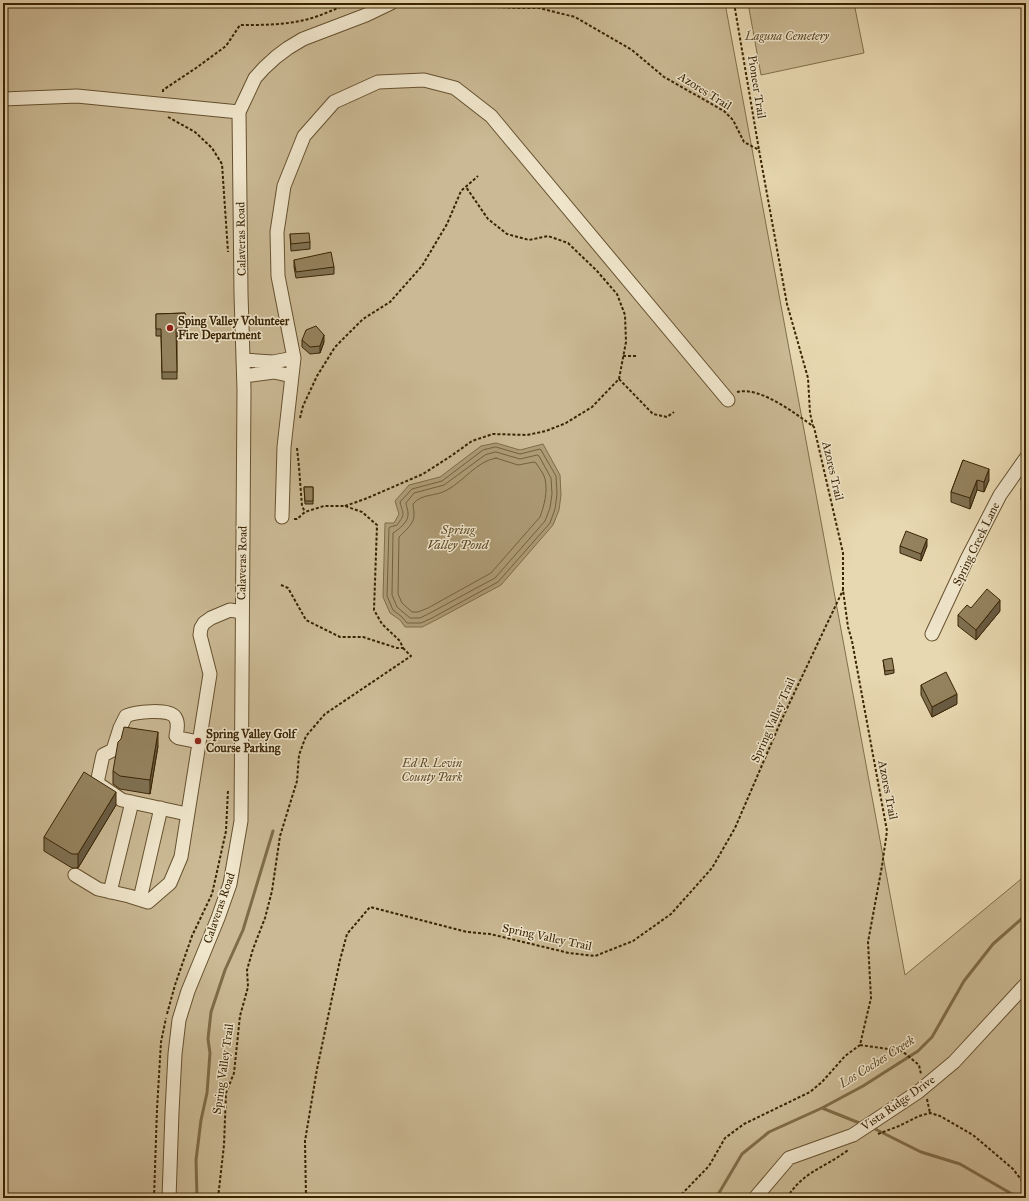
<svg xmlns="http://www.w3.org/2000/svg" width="1029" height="1201" font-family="'IM FELL Great Primer',serif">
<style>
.green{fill:#cab994;stroke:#826e4c}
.water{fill:#ad9b76;stroke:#7f6b48}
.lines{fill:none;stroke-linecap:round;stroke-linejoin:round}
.shore{stroke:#74603d;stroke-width:1}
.stream{stroke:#7f6b48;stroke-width:3}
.minor-casing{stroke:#66512f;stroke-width:15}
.path{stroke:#3a2404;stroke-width:2;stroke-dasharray:3 2;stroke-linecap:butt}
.minor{stroke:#f0e6cc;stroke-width:13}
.wall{fill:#7f7051;stroke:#3a2404}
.shaded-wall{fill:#685b42;stroke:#3a2404}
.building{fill:#94825e;stroke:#3a2404}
.poi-dot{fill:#8f2418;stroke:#f0e6cc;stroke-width:1.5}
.labels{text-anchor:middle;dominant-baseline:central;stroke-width:3;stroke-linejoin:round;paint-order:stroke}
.park-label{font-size:12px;font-style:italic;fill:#5e4928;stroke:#f0e6cc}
.street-label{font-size:12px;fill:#3a2404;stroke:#f0e6cc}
.poi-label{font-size:12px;font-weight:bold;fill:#3a2404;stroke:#f0e6cc;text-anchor:start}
.water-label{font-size:13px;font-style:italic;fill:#5c4826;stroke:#f0e6cc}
</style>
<rect width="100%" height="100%" fill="#e8d8b1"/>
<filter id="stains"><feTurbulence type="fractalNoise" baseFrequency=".005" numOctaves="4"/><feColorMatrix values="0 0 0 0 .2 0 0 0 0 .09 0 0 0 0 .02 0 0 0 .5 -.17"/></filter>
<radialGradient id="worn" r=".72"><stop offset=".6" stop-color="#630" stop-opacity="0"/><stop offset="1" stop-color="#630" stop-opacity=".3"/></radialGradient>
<!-- green -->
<path class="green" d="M3 3H725L905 975 1026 875V1198H3Z
M748 3H854L864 53 761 75Z"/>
<!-- water -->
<path class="water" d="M496 443 520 450 543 444 560 475 561 495 559 510 553 525 501 585 434 621 422 627H405L400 620 390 613 383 597 385 523H394L399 514 395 501 409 485 440 477 481 446Z"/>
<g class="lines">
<!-- shore -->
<path class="shore" d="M496 447 520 454 540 449 541 450 556 476 557 494 555 509 550 523 498 582 432 618 421 623H407L402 617 393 610 387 596 389 528 390 527 397 525C406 513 403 515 400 502L412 489 442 481 483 450Z
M496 452 520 459 537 455 539 456 551 478 552 494 550 508 545 521 495 578 430 613 420 618H410L397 607 392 595 393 533C399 529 409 522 408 513 408 509 406 506 406 503L414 493 444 485 485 455Z
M496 458 518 465 534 462 536 463C539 468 544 474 545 479 548 492 544 506 540 517L491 573 428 608 418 612H412L402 603 398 594 399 537C405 531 415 523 414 514 414 510 413 507 413 504 422 493 435 497 447 490 464 481 477 461 496 458Z"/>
<!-- stream -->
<path class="stream" d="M822 1108 862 1124
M871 1127 921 1152 960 1164 1019 1198
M197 1198 196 1160 201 1120 207 1093 210 1053 208 1039 211 1012 225 970 243 930 273 831
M716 1198 742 1154 769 1132 822 1108 863 1086 918 1051 932 1037 964 981 993 944 1026 915"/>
<!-- minor casing -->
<g class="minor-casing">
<path id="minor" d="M3 99 77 96 239 112
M244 360 273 362 294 358
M244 376 274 372 292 376
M282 517 284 447 294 358 278 276 277 232 284 186 304 136 334 102 378 82 424 80 455 88 491 116 728 400
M932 634 967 559 1000 495 1026 458
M187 814 122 800 97 783 103 755 113 750 120 728 126 716C135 712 168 708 175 717 179 723 177 730 176 736L179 738 199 742
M75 875 98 889 129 896 148 902 170 883 181 857 210 674 200 635 201 628 204 623 211 618 230 610 242 612
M110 892 132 802
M140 899 161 808
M169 1198 172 1112 175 1054 179 1020 188 991 218 918 230 884 241 821 244 390 241 294 239 112 255 78 264 68 276 57 288 48 303 39 366 15 391 3
M755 1198 789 1158 853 1135 918 1092 954 1062 1026 984"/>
</g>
<!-- path -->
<path class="path" d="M483 3 495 7 517 8H539L575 17 632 50 664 77 724 111 733 120 744 142 759 150 787 304 808 378 810 413 813 426
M734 3 759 150
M163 92V90L196 68 226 46 240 25C264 25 289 25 312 18 325 14 337 8 350 3
M168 117 195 132 212 148 222 164 228 252
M623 356H638
M619 379 653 414 667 417 674 412
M737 392C760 386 796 414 814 427L843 553V590L848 627 852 641 887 831 882 866 868 942 871 998 860 1045
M300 418 303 406 317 376 335 347 363 319 390 302 422 266 447 224 461 191 478 176
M297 448 299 467 302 506 305 512
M345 506 365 499 423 474 451 456 472 441 493 434 527 435 546 431 566 423 592 407 619 379 626 342 625 315 617 294 597 271 568 243 548 236 529 240 507 234 488 219 466 187
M281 585 288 588 306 620 340 637H363L397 648H403L400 641 382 624 374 610 377 525 362 512 345 506H324L305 512 297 519H292
M167 1014 175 985 192 936 212 894 226 831 228 790
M860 1045 902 1051 919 1065 921 1074
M927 1099 930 1113
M878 1134 899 1126 919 1116 930 1113 940 1116 973 1135 1013 1169 1026 1186
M154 1198 157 1109 161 1042 166 1018
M218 1198 224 1145 226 1093 234 1073 240 1016 248 987 247 970 253 949 265 918 272 891 280 836 297 781 299 755 306 736 325 714 411 656 403 648
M306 1198 305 1141 317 1069 340 960 347 934 370 907 467 932 490 934 569 953 595 956 633 941 671 914 712 868 735 828 781 721 843 590
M678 1198 709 1166 725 1138 744 1124 810 1092 822 1082 845 1056 860 1045
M787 1198C803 1171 825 1168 848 1150"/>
<!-- minor -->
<use href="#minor" class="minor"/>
</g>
<!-- wall -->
<path class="wall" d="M290 234 310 242V249L291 251Z
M294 260 334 267V274L296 278 294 267Z
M185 313V336H177V379H162L161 336H156V314Z
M302 340 324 342 320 353 310 354 302 347Z
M963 460 989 480 984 492 977 490 970 509 951 502V492Z
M1026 484V507L1021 500V488Z
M304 487H313V504H305Z
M900 546H927L921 561 900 553Z
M971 608 1000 611 976 640 958 626V615Z
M883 660 894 670V673L885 675Z
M921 685 957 704 932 717 921 695Z
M158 746 150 794 120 789 113 784V771Z
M116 805 78 868H72L44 851V837Z"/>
<!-- shaded-wall -->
<path class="shaded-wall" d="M324 335V342L320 353V346Z
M989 469V480L984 492V482Z
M977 480V490L970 509V498Z
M927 539V546L921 561V554Z
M1000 600V611L976 640V630Z
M957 694V704L932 717V707Z
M158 732V746L150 794V780Z
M116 792V805L78 868V854Z"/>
<!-- building -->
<path class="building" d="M309 233 310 242 291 244 290 234Z
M331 252 334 267 296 272 294 260Z
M185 313V329H176L177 372H162L161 329H156V314Z
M316 326 324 335 320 346 310 347 302 340 306 330Z
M963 460 989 469 984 482 977 480 970 498 951 492Z
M1026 484V494L1021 488Z
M304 487H313V501H305Z
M906 531 927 539 921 554 900 546Z
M987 589 1000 600 976 630 958 615 967 605 971 608Z
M892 658 894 670 885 671 883 660Z
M946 672 957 694 932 707 921 685Z
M124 727 158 732 150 780 120 776 113 771 118 742 121 739Z
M84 772 116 792 78 854H72L44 837Z"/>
<!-- markers -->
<g class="poi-dot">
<circle cx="170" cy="328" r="4"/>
<circle cx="198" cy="741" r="4"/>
</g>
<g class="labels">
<!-- park labels -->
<g class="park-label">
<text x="787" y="36">Laguna Cemetery</text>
<text x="432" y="763">Ed R. Levin<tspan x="432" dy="14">County Park</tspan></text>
</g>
<!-- street labels -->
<g class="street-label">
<text transform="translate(757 87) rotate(81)">Pioneer Trail</text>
<text transform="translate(705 91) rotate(32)">Azores Trail</text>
<text transform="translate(241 239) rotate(-91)">Calaveras Road</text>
<text transform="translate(833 471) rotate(77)">Azores Trail</text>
<text transform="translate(976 544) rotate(-64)">Spring Creek Lane</text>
<text transform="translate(242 563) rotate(-89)">Calaveras Road</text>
<text transform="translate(773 720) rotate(-66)">Spring Valley Trail</text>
<text transform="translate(888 790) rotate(79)">Azores Trail</text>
<text transform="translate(219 908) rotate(-71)">Calaveras Road</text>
<text transform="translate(547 937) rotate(12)">Spring Valley Trail</text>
<text transform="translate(223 1069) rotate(-82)">Spring Valley Trail</text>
<text transform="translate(898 1103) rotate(-35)">Vista Ridge Drive</text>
</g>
<!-- poi labels -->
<g class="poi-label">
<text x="178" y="321">Sping Valley Volunteer<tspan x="178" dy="14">Fire Department</tspan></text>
<text x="206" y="734">Spring Valley Golf<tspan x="206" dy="14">Course Parking</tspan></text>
</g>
<!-- water labels -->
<g class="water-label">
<text x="458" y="530">Spring<tspan x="458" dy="15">Valley Pond</tspan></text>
<text transform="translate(877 1062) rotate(-32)">Los Coches Creek</text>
</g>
</g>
<!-- margin -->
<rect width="1029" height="1201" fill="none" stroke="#e8d8b1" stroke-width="16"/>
<rect x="4" y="4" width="1021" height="1193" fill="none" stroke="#3a2404" stroke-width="2"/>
<rect x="8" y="8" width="1013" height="1185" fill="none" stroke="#3a2404"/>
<rect width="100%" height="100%" filter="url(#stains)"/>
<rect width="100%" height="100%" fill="url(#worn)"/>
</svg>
